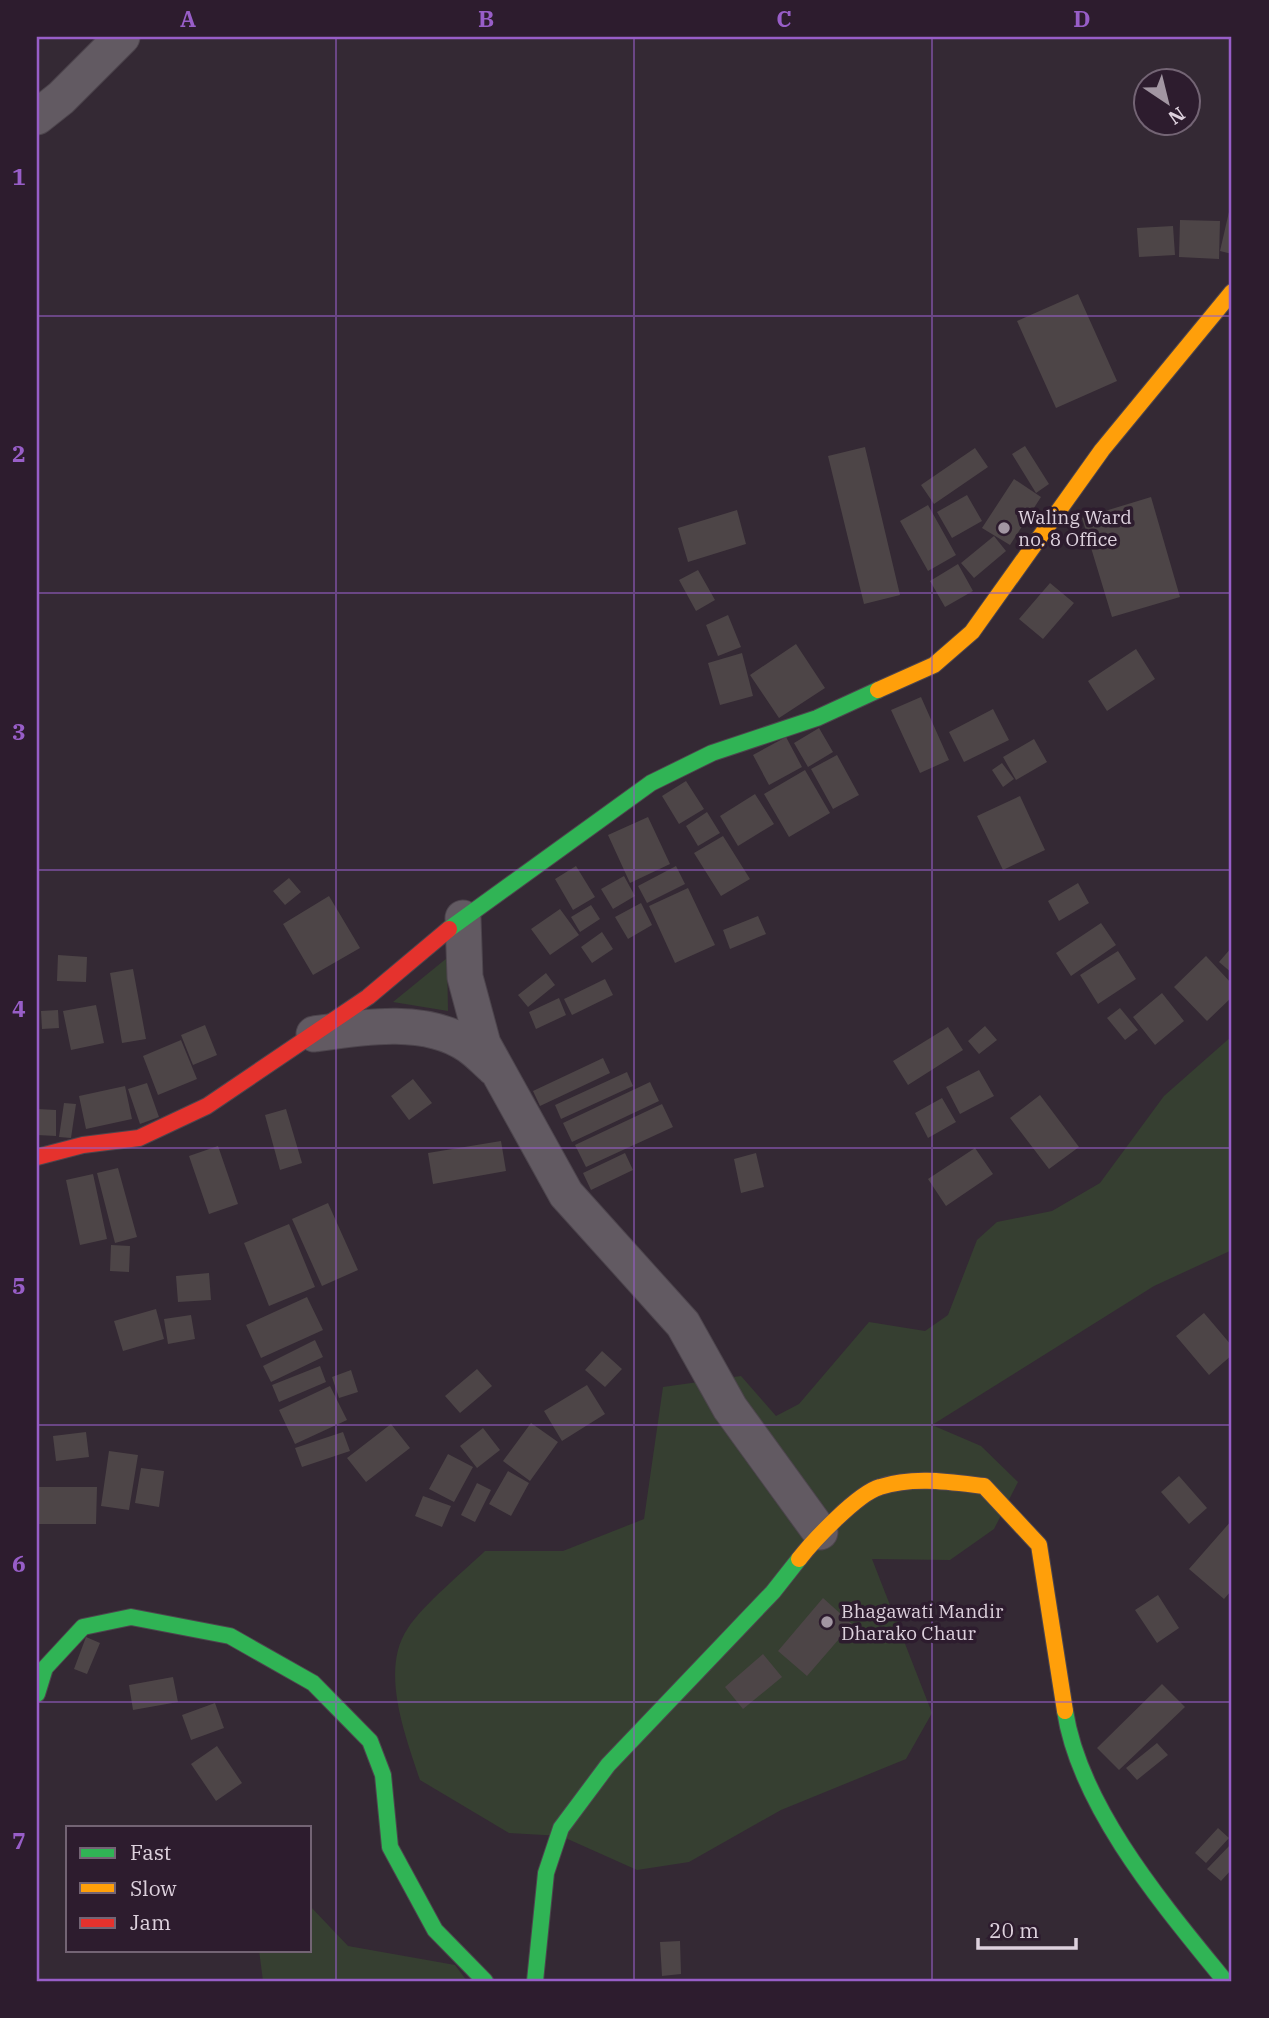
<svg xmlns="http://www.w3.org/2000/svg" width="1269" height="2018" font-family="'IBM Plex Serif',serif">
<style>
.green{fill:#363f31}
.building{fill:#4d4547}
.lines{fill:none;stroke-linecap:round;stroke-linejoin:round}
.street-casing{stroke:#4d454d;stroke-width:37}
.fast-casing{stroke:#4d454d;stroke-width:18}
.slow-casing{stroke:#4d454d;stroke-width:18}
.jam-casing{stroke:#4d454d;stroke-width:18}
.street{stroke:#625a62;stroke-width:35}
.fast{stroke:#30b455;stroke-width:16}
.slow{stroke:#ff9f0a;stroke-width:16}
.jam{stroke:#e5322d;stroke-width:16}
.grid{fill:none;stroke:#985ec8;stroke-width:2;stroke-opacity:0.55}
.poi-dot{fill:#a296a2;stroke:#2d1c2e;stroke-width:2.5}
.labels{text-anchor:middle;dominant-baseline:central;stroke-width:7;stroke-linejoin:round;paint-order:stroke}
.poi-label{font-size:19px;fill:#ddd1dd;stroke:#2d1c2e;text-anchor:start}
.neatline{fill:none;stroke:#985ec8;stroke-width:2.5}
.grid-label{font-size:23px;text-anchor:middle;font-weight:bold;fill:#985ec8}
</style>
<rect width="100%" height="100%" fill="#342934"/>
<!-- green -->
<path class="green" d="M447 958 448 1011 393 1002Z
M1232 1036V1250L1154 1286 932 1425 981 1446 1018 1482 994 1529 950 1560 872 1559 932 1713 906 1759 781 1810 689 1862 637 1870 561 1836 509 1833 420 1780C406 1737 379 1670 408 1628 423 1605 464 1571 485 1551H563L644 1519 663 1387 741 1376 776 1416 799 1404 869 1322 925 1331 948 1315 977 1240 997 1222 1052 1211 1100 1183 1164 1096Z
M310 1906 348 1946 455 1965 467 1981H263L259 1950H310Z"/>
<!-- building -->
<path class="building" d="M1231 203H1232V254L1220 251Z
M1180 220 1220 221 1219 259 1179 257Z
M1173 226 1175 255 1139 257 1137 228Z
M1078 294 1117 381 1056 408 1017 321Z
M1025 446 1049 484 1036 493 1012 454Z
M865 447 900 595 864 604 828 456Z
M975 448 988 467 934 504 921 485Z
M1014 479 1041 497 1010 545 982 528Z
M967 495 982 521 952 538 937 512Z
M1151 497 1180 597 1112 617 1082 518Z
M928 505 956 555 928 571 900 521Z
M737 510 746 544 688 562 678 528Z
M994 536 1006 551 974 578 961 563Z
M958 564 973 591 945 607 930 581Z
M698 570 715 600 696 611 679 580Z
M1050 583 1074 603 1043 639 1019 619Z
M728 615 741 647 718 656 706 625Z
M796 644 825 688 779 718 750 675Z
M1136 649 1155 679 1107 711 1088 681Z
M742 653 753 696 720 705 708 663Z
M921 697 949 760 920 773 891 710Z
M993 709 1009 740 964 762 949 732Z
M819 728 833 752 808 767 794 743Z
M786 737 802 767 769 785 753 755Z
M1034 739 1047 762 1016 780 1003 757Z
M837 755 859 795 833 809 811 769Z
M1002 763 1014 779 1003 787 992 770Z
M805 770 830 813 789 837 764 794Z
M686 781 704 809 679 824 662 796Z
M755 794 774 824 738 846 720 816Z
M1020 796 1045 850 1003 870 977 816Z
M707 812 720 833 698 846 686 826Z
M648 817 670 864 630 883 608 835Z
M723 836 750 879 721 896 694 853Z
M576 866 595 897 573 910 555 879Z
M676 866 685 884 647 903 638 886Z
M624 876 635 896 613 909 601 889Z
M289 878 301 892 285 905 273 891Z
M1078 883 1089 903 1059 921 1048 901Z
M688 888 715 945 675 963 649 906Z
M329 896 360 948 313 975 283 924Z
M641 903 652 925 628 939 615 917Z
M591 905 600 919 580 932 571 917Z
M560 909 579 935 550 955 531 929Z
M758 916 766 934 730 949 723 930Z
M1101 923 1116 945 1071 976 1056 953Z
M602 932 613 949 592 963 581 947Z
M1232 947V973L1219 962Z
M1118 951 1136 979 1098 1004 1080 975Z
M58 955 87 957 86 982 57 981Z
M1206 956 1232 984V997L1207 1021 1174 987Z
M133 969 146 1039 122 1043 110 973Z
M546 973 555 985 528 1007 518 995Z
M605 979 613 995 572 1015 564 999Z
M1162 993 1184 1021 1155 1045 1133 1017Z
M559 998 566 1015 536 1029 529 1012Z
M96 1005 104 1043 71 1050 63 1011Z
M1120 1008 1138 1030 1125 1040 1107 1018Z
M58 1010 59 1028 42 1029 41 1011Z
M205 1025 217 1055 193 1065 181 1035Z
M985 1026 997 1040 979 1054 968 1041Z
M948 1027 963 1050 908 1085 893 1061Z
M181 1040 197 1079 158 1095 143 1056Z
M603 1058 610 1073 540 1106 533 1091Z
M979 1070 994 1096 960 1114 946 1087Z
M627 1072 633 1086 561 1119 555 1105Z
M413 1079 432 1103 409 1120 391 1096Z
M650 1082 659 1101 572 1142 563 1123Z
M147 1083 159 1117 140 1124 128 1089Z
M125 1086 132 1119 86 1129 79 1096Z
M1040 1095 1079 1147 1049 1169 1010 1118Z
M942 1098 956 1122 928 1138 915 1113Z
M64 1103 76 1104 71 1138 59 1137Z
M662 1104 673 1127 586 1167 575 1145Z
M37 1109 56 1110V1136L37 1135Z
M286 1109 302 1163 280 1170 265 1115Z
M501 1141 506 1171 433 1184 428 1153Z
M218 1146 238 1204 209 1214 189 1156Z
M975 1148 993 1174 946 1206 928 1179Z
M625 1153 633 1170 591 1190 583 1173Z
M756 1153 764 1187 741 1193 734 1159Z
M118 1168 137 1237 115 1243 97 1173Z
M93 1174 107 1239 80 1245 66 1180Z
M328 1203 358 1270 322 1286 292 1219Z
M289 1224 315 1287 269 1306 244 1243Z
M111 1245 130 1246 129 1272 110 1271Z
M209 1273 211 1300 178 1302 176 1276Z
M307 1297 323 1330 261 1358 246 1325Z
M156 1309 164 1339 123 1351 114 1321Z
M1204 1313 1232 1346V1355L1209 1375 1176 1336Z
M191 1315 195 1339 168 1344 164 1319Z
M315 1340 323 1357 271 1382 263 1366Z
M602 1351 622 1369 605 1387 585 1370Z
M320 1366 326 1382 279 1402 272 1385Z
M477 1369 492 1386 460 1413 445 1396Z
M351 1370 358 1392 339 1398 332 1377Z
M587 1385 605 1414 562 1441 544 1411Z
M330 1386 347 1420 295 1444 279 1410Z
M531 1423 558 1442 530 1481 503 1461Z
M391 1424 410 1448 366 1482 347 1458Z
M483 1428 500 1450 477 1468 460 1446Z
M86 1432 89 1457 56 1461 53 1436Z
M343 1432 350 1451 302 1467 295 1448Z
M109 1451 138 1455 129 1510 101 1506Z
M448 1454 473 1467 454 1502 429 1489Z
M141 1468 164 1471 159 1507 135 1503Z
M508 1471 529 1483 511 1516 489 1504Z
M1179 1476 1207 1508 1189 1524 1161 1492Z
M477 1483 491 1490 475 1522 461 1515Z
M38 1487H97L96 1524H37Z
M423 1496 451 1506 442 1527 415 1516Z
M1232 1520V1590L1224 1599 1189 1569Z
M1158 1595 1179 1628 1157 1643 1135 1610Z
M823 1598 852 1624 807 1676 778 1651Z
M86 1637 100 1643 87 1674 74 1669Z
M763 1654 782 1677 743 1709 725 1687Z
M173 1677 178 1702 133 1710 129 1685Z
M1162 1684 1185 1707 1119 1770 1097 1748Z
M215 1703 224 1728 191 1740 182 1715Z
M1157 1743 1168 1755 1137 1780 1126 1768Z
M217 1746 242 1783 216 1801 191 1764Z
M1218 1828 1229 1838 1206 1863 1195 1853Z
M1232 1843V1869L1221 1881 1207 1869Z
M680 1941 681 1974 662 1976 660 1942Z"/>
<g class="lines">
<!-- street casing -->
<g class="street-casing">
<path id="street" d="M37 117 61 98 122 37
M463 918 465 977 483 1044 566 1194 683 1324 730 1408 820 1532
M314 1034C361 1027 427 1016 469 1046 478 1052 486 1061 494 1068"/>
</g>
<!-- fast casing -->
<g class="fast-casing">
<path id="fast" d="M449 929 651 783 712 753 817 718 878 690
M37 1694 45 1668 83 1627 131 1617 230 1636 313 1683 370 1741 383 1775 390 1847 435 1930 485 1981
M1065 1711C1080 1808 1165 1907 1225 1981
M535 1981 546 1873 561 1828 608 1765 773 1592 799 1559"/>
</g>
<!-- slow casing -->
<g class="slow-casing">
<path id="slow" d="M878 690 934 665 972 632 1102 450 1232 292
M799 1559C813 1541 858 1493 880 1487 914 1476 950 1482 984 1486L1039 1545 1065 1711"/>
</g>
<!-- jam casing -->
<g class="jam-casing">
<path id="jam" d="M37 1157 83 1145 139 1138 207 1106 368 997 449 929"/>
</g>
<!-- street -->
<use href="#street" class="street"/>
<!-- fast -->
<use href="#fast" class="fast"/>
<!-- slow -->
<use href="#slow" class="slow"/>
<!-- jam -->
<use href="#jam" class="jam"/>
</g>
<!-- grid -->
<path class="grid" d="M336 37V1981M634 37V1981M932 37V1981M37 316H1232M37 593H1232M37 870H1232M37 1148H1232M37 1425H1232M37 1702H1232"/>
<!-- markers -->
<g class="poi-dot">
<circle cx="1004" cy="528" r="7"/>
<circle cx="827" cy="1622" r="7"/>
</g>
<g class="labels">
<!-- poi labels -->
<g class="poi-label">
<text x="1018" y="517">Waling Ward<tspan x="1018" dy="22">no. 8 Office</tspan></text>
<text x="841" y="1611">Bhagawati Mandir<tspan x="841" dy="22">Dharako Chaur</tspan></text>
</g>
</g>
<!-- border -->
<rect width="1269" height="2018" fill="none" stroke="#2d1c2e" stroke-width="77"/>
<!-- legend -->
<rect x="66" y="1826" width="245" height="126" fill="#2d1c2e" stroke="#736474" stroke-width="2"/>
<rect x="80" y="1848" width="35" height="10" fill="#30b455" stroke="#736474" stroke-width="2"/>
<text x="130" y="1860" font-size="21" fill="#ddd1dd">Fast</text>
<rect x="80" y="1883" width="35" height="10" fill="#ff9f0a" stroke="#736474" stroke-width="2"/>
<text x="130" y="1896" font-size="21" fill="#ddd1dd">Slow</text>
<rect x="80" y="1918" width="35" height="10" fill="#e5322d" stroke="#736474" stroke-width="2"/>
<text x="130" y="1930" font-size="21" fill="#ddd1dd">Jam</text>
<!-- north arrow -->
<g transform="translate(1167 102) rotate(145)"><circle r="33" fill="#2d1c2e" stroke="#736474" stroke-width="2"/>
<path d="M0-5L12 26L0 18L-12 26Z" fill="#a296a2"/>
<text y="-10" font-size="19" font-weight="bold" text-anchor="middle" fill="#ddd1dd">N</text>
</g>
<!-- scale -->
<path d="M978 1938v10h98v-10" fill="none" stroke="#ddd1dd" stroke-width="3.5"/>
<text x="989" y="1938" font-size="21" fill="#ddd1dd" stroke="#2d1c2e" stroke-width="5" paint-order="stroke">20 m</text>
<rect x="38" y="38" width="1192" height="1942" class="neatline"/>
<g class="grid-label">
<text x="188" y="27">A</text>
<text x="486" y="27">B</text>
<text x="784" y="27">C</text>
<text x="1082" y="27">D</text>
<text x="19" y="185">1</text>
<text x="19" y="462">2</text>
<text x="19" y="740">3</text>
<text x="19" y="1017">4</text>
<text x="19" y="1294">5</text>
<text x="19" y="1572">6</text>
<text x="19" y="1849">7</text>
</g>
</svg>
